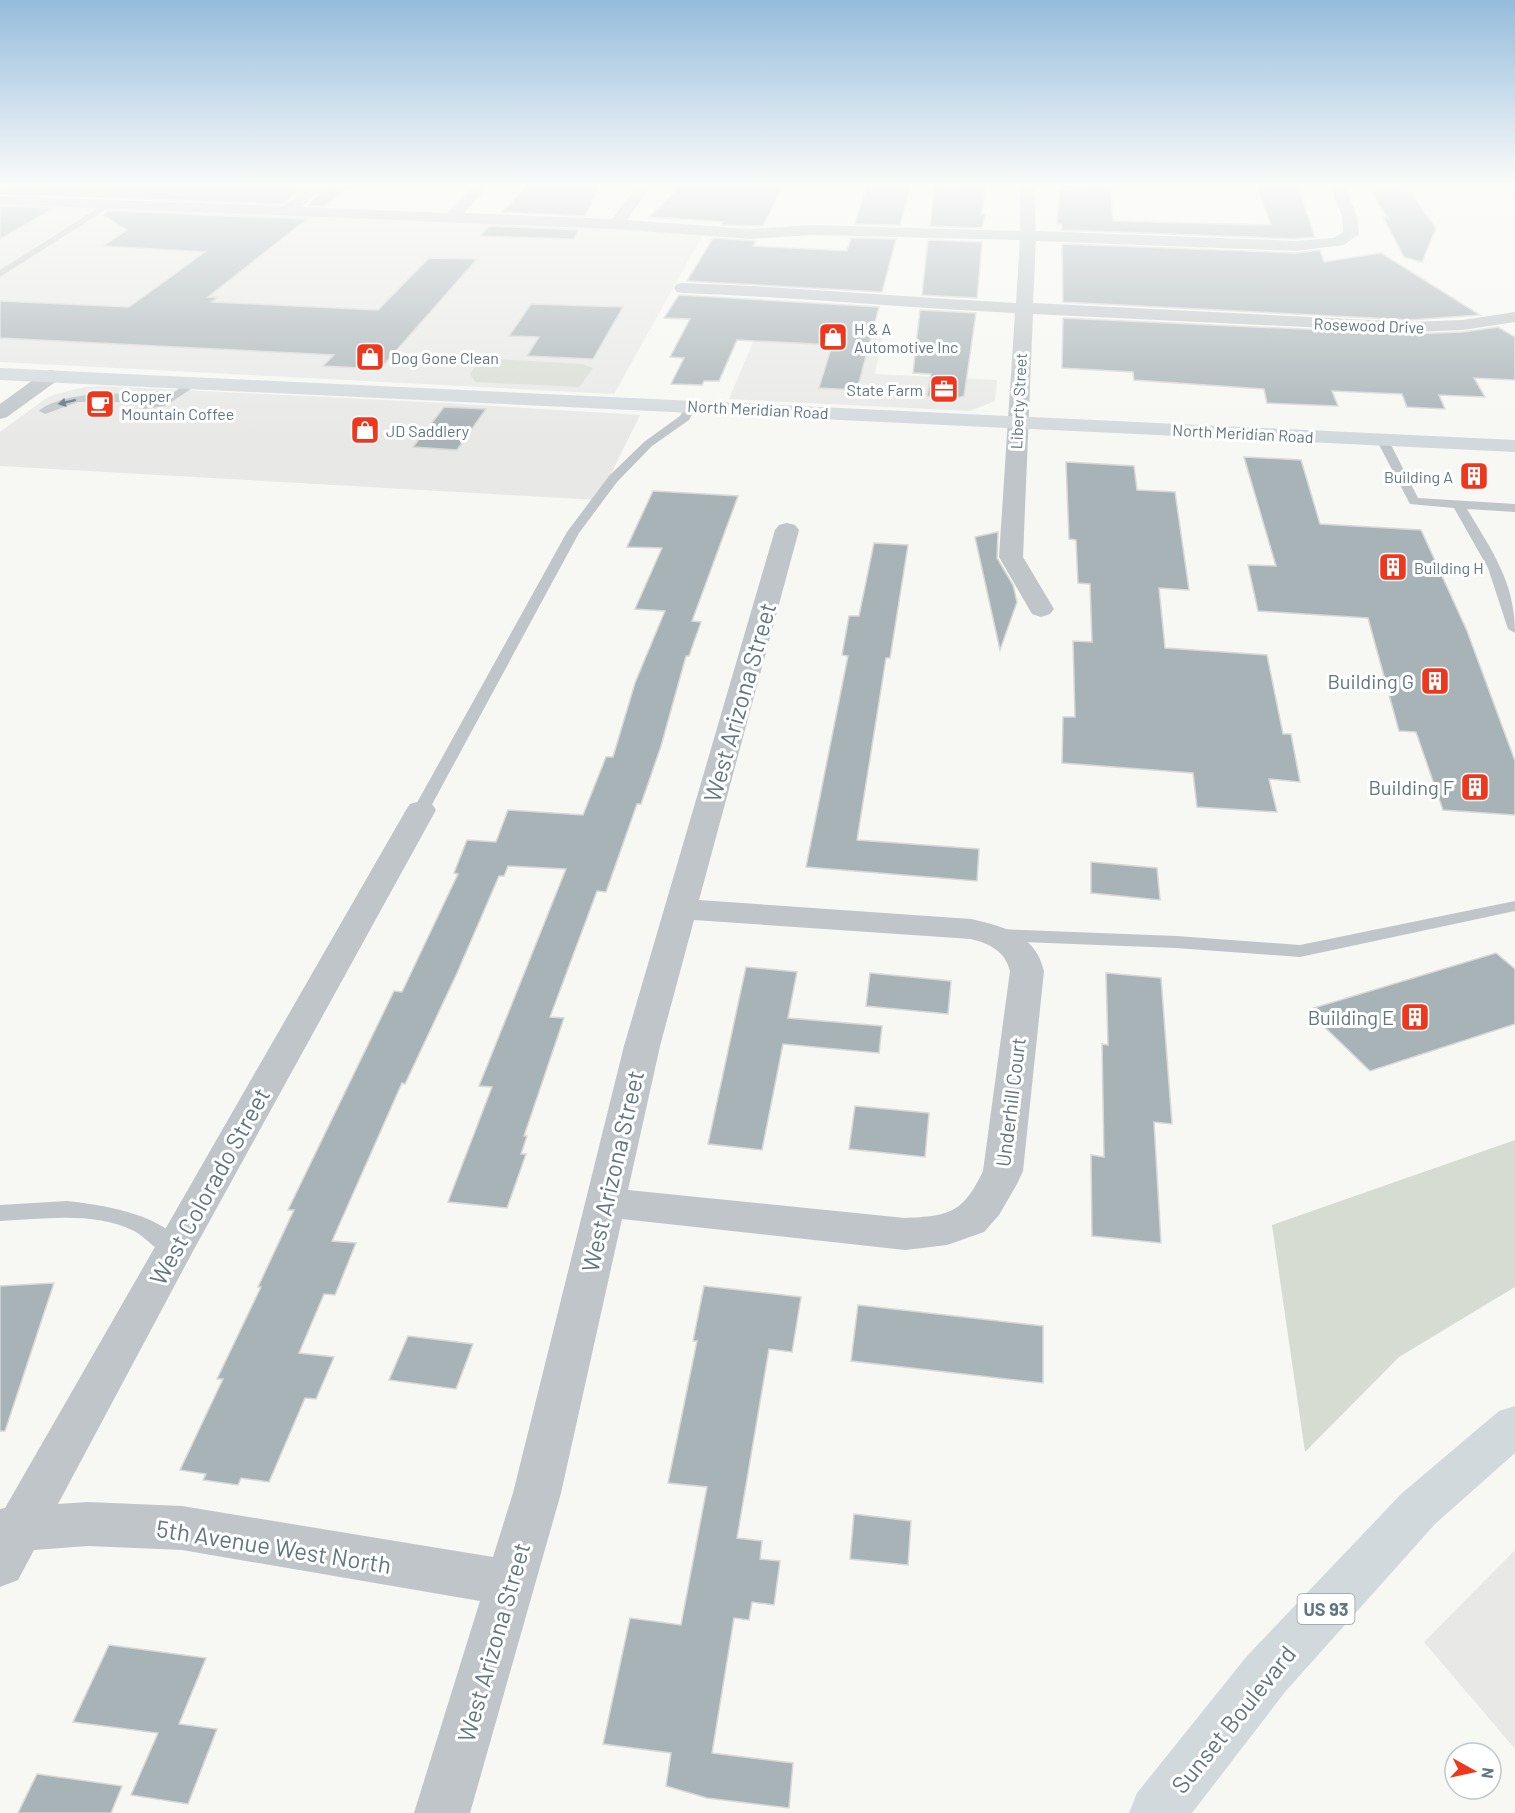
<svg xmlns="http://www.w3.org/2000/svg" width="1515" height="1813" font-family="Barlow,sans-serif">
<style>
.built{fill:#e8e8e7}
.green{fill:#d7dcd2}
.building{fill:#a8b3b7;stroke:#d8d8d6;stroke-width:1.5}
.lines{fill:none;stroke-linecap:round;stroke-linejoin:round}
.service{fill:#bfc5c8;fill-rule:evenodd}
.minor{fill:#bfc5c8;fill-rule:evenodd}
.tertiary{fill:#bfc5c8;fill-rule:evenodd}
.secondary{fill:#d2d9dc;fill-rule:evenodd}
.primary{fill:#d2d9dc;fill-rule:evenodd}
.oneway{fill:#607680}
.labels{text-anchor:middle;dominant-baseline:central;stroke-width:6;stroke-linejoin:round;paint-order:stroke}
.far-street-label{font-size:16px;fill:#607680;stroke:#fff}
.far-poi-label{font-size:16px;fill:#607680;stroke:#fff;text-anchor:start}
.shield{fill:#fff;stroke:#909fa6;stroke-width:1.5}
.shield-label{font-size:18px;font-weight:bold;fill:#607680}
.poi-label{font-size:20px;fill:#607680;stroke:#fff;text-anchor:end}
.street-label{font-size:20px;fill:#607680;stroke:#fff}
.near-street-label{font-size:24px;fill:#607680;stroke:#fff}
</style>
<rect width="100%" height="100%" fill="#f7f7f3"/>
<!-- built -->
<path class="built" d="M0 196 706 229 614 394 0 362Z
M760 325 884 330 875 374 997 380 995 401 970 411 729 399Z
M102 386 445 403 640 415 598 500 0 466V432L45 399 56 394 85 387Z
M1515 1550V1749L1424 1642Z"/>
<!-- green -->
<path class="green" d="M496 359 583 364 593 368 579 387 475 382 470 374 478 362Z
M1515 1140V1287L1399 1357 1305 1452 1272 1225Z"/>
<!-- building -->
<path class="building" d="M0 185H307L283 204 0 194Z
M328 185H351L324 206 308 205Z
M528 185H600L585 216 502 212Z
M682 185H783L763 226 721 225 723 222 649 217Z
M867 185 910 187 900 225 855 224Z
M956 185 986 186 981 214H985L982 228 930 226 935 187 955 188Z
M1080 185H1110L1113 221 1271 225 1256 185H1297L1315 237 1295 239 1062 230V224H1057L1060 190 1081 191Z
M1371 191 1410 192 1436 228 1422 262 1404 257 1383 217 1388 218Z
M0 206 54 208 0 239Z
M108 211 307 219 208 297H218L212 302 378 310 429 258 477 259 380 369 323 366 334 355 0 338V301L129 307 205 252 103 246 127 230 102 215Z
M489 226 578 230 574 239 480 236Z
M713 238 756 241 753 246 847 251 851 238 896 239 882 292 687 281Z
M928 240 982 242 977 298 922 295Z
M1062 244 1295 253 1320 250 1324 262 1381 253 1480 315 1410 320 1063 302Z
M679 295 879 307 857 390 819 388 832 345 737 340 719 381H704L702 385 671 384 684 358 670 357 690 319 664 318Z
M531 304 623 307 593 359 527 356 539 337 509 336Z
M920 310 976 313 964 396 956 398 927 396 931 374 913 373Z
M1063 318 1410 334 1463 332 1498 327 1515 337V380L1474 378 1485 397 1439 395 1445 409 1407 407 1402 394 1332 391 1338 406 1267 403 1264 389 1134 380 1133 372 1062 368Z
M444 407 486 409 457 450 413 447Z
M1244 457 1301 460 1320 524 1421 530 1467 631 1515 761V815L1443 810 1416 732 1399 731 1368 618 1258 611 1248 565 1276 566Z
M1066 462 1134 466 1137 490 1175 492 1189 590 1159 588 1165 648 1267 655 1283 734H1291L1300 782 1269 779 1277 812 1197 807 1193 773 1062 763 1063 717H1075L1073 641 1092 642 1090 584 1078 583 1076 540 1069 539Z
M653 491 738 496 692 621 701 622 689 656H686L661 746 641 804H637L606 892 597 891 550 1017 564 1018 524 1136H527L521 1154H526L507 1208 448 1202 492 1087 479 1086 566 869 508 866 504 876H499L457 973 405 1084 402 1083 332 1241 356 1243 335 1295 324 1294 299 1353 334 1357 316 1399 305 1398 269 1482 241 1478 238 1485 203 1480 206 1474 180 1470 223 1379H217L261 1287H258L294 1210H288L394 991 402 992 458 874 454 873 467 840 496 842 508 810 583 815 606 757H613L635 683 665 611 635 609 662 548 627 547Z
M998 532 997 558 1013 585 1017 602 1000 650 975 537Z
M874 543 908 545 890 658H886L857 840 979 849 977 881 806 867 848 656 842 655 849 616H859Z
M1091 862 1157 868 1160 900 1091 893Z
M1496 953 1515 969V1024L1370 1071 1307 1010Z
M746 967 797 972 788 1018 882 1026 879 1053 783 1044 762 1150 708 1144Z
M870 973 951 981 948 1014 866 1006Z
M1106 973 1161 978 1172 1124 1154 1122 1161 1243 1092 1236 1091 1155 1104 1157 1102 1044 1108 1045Z
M855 1106 929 1113 925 1157 849 1149Z
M54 1283 5 1431H0V1286Z
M704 1286 801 1297 792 1352 769 1349 737 1538 762 1541 760 1559 780 1561 774 1605 752 1602 749 1620 734 1618 712 1753 793 1763 789 1808 707 1798 666 1786 671 1753 603 1744 630 1618 681 1625 707 1487 668 1483 697 1341H693Z
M858 1305 1043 1326V1383L851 1361Z
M408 1336 473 1344 456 1389 389 1380Z
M854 1514 911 1521 908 1565 850 1559Z
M109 1645 206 1658 179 1724 217 1729 188 1804 131 1795 158 1733 73 1722Z
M37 1774 122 1786 111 1813H18Z"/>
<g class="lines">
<!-- service -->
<path class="service" d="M106 203 113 205 0 277V270Z
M193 380 197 381V385L165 406 144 409 131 402H78L45 414 39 411C56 395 113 390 135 396 145 399 150 405 161 400 173 396 181 384 193 380Z
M691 403 697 406 689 420 652 446 617 482 579 533 429 810 421 815 415 814 413 810 567 532 609 476 644 442 680 416 687 404Z
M1382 436 1388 439 1418 498 1515 504V512L1467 509C1492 551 1515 582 1515 633L1508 629 1488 568 1454 508 1410 504 1376 439Z
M1515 901V911L1300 957 1176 948 997 941 990 939 988 935 990 931 997 929 1176 936 1300 945Z
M67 1201C102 1205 167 1214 185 1249L182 1255C162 1261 151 1240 134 1231 95 1211 43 1219 0 1221V1205Z"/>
<!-- minor -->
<path class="minor" d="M310 185H326L302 207 447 213 475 185H490L464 213 612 219 637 186 643 185 649 189 627 220 750 229 813 225 1020 231V185H1034L1036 231 1295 241 1334 238 1343 232 1342 216 1330 185H1344L1357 216 1359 234 1344 245 1295 251 1036 241 1033 303 1410 322 1463 320 1515 312V322L1463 330 1410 332 1033 314 1023 557 1054 609 1050 614 1041 617 1032 614 999 557 1015 313C904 308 794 297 683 293L677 292 674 288 677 284 683 283C794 287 905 297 1016 303L1020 240 813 235 750 239 616 229 0 204V196L284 206Z
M787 523 795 525 799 530 699 900 971 919C1005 927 1035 934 1044 971L1023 1171 1017 1184 999 1215 984 1232 947 1245 905 1250 622 1219 561 1493 470 1813H414L480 1601 182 1550 88 1546 34 1550 18 1580 0 1587V1509L5 1508 406 810 410 804 421 801 432 804 436 810 192 1253 58 1504 88 1502 182 1506 493 1557 513 1493 624 1046 775 530 779 525ZM694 920 971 939C990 944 1005 951 1010 971L983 1171C963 1213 950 1216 905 1218L628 1190 660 1046Z"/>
<!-- tertiary -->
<path class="tertiary" d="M51 370 58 372 61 376 58 380 7 417 0 419V404L44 372Z"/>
<!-- secondary -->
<path class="secondary" d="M0 368 1515 440V452L0 380Z"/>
<!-- primary -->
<path class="primary" d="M1515 1406V1453L1435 1524 1285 1692 1192 1813H1129L1137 1793 1247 1656 1401 1494 1499 1411Z"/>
</g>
<!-- one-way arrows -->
<defs><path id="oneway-solid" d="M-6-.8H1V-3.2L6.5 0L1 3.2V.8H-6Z" transform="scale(1.5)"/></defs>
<use class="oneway" href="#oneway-solid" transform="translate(67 402) rotate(166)"/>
<!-- sky -->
<linearGradient id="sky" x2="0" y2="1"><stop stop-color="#95bcdc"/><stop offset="0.42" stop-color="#fbfbfa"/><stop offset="1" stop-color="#fbfbfa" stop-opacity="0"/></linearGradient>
<rect width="1515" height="439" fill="url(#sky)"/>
<!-- icons -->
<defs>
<g id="shop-square" transform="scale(1.5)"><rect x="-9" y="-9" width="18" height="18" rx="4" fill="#ee371c" stroke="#fff"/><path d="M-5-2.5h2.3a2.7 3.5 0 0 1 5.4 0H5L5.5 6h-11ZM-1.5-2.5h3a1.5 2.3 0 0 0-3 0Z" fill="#fff"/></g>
<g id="office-square" transform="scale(1.5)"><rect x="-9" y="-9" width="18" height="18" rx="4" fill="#ee371c" stroke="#fff"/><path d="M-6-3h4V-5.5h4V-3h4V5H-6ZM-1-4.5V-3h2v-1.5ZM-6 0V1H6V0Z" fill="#fff"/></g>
<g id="cafe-square" transform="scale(1.5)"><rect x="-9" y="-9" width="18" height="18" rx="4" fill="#ee371c" stroke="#fff"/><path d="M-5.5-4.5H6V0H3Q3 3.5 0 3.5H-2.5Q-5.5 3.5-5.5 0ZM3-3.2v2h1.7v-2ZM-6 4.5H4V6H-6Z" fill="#fff"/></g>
<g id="building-square" transform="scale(1.5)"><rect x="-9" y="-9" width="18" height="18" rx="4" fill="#ee371c" stroke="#fff"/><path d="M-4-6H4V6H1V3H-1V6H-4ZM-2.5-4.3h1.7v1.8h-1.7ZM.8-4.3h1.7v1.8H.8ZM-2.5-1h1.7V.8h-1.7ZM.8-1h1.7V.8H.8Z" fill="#fff"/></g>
</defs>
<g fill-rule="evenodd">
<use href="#shop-square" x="833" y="337"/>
<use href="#shop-square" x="370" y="357"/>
<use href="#office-square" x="944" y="389"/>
<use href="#cafe-square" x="100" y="404"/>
<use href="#shop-square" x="365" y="430"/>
<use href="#building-square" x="1474" y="476"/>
<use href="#building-square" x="1393" y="567"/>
<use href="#building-square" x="1435" y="681"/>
<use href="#building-square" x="1475" y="787"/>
<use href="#building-square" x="1415" y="1017"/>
</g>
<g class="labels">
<!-- far-street labels -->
<g class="far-street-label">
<text transform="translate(1369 325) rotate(2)">Rosewood Drive</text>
<text transform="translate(1018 401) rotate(-87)">Liberty Street</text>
<text transform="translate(758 409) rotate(3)">North Meridian Road</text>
<text transform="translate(1243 433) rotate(3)">North Meridian Road</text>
</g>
<!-- far-poi labels -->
<g class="far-poi-label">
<text x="854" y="328">H &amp; A<tspan x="854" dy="18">Automotive Inc</tspan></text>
<text x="391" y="357">Dog Gone Clean</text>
<text x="923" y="389" text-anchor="end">State Farm</text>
<text x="121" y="395">Copper<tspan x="121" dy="18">Mountain Coffee</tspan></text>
<text x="386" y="430">JD Saddlery</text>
<text x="1453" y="476" text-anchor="end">Building A</text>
<text x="1414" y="567">Building H</text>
</g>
<!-- shield labels -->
<rect class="shield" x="1297.5" y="1594" width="57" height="30" rx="4.5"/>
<g class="shield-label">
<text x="1326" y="1609">US 93</text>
</g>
<!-- poi labels -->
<g class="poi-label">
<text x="1414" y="681">Building G</text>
<text x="1454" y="787">Building F</text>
<text x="1394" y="1017">Building E</text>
</g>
<!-- street labels -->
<g class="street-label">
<text transform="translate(1010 1102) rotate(-83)">Underhill Court</text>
</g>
<!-- near-street labels -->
<g class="near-street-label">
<text transform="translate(739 702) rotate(-74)">West Arizona Street</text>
<text transform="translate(612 1171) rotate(-77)">West Arizona Street</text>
<text transform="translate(209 1186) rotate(-61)">West Colorado Street</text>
<text transform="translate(274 1546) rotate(9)">5th Avenue West North</text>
<text transform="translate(493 1642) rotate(-74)">West Arizona Street</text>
<text transform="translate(1233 1719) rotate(-51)">Sunset Boulevard</text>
</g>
</g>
<!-- north arrow -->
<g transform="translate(1473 1771) rotate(98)"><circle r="28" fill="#ffffff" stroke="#bfc8cc" stroke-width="1.5"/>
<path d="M0-4.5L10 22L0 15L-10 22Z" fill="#ee371c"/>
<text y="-9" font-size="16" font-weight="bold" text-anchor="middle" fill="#607680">N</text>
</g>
</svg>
